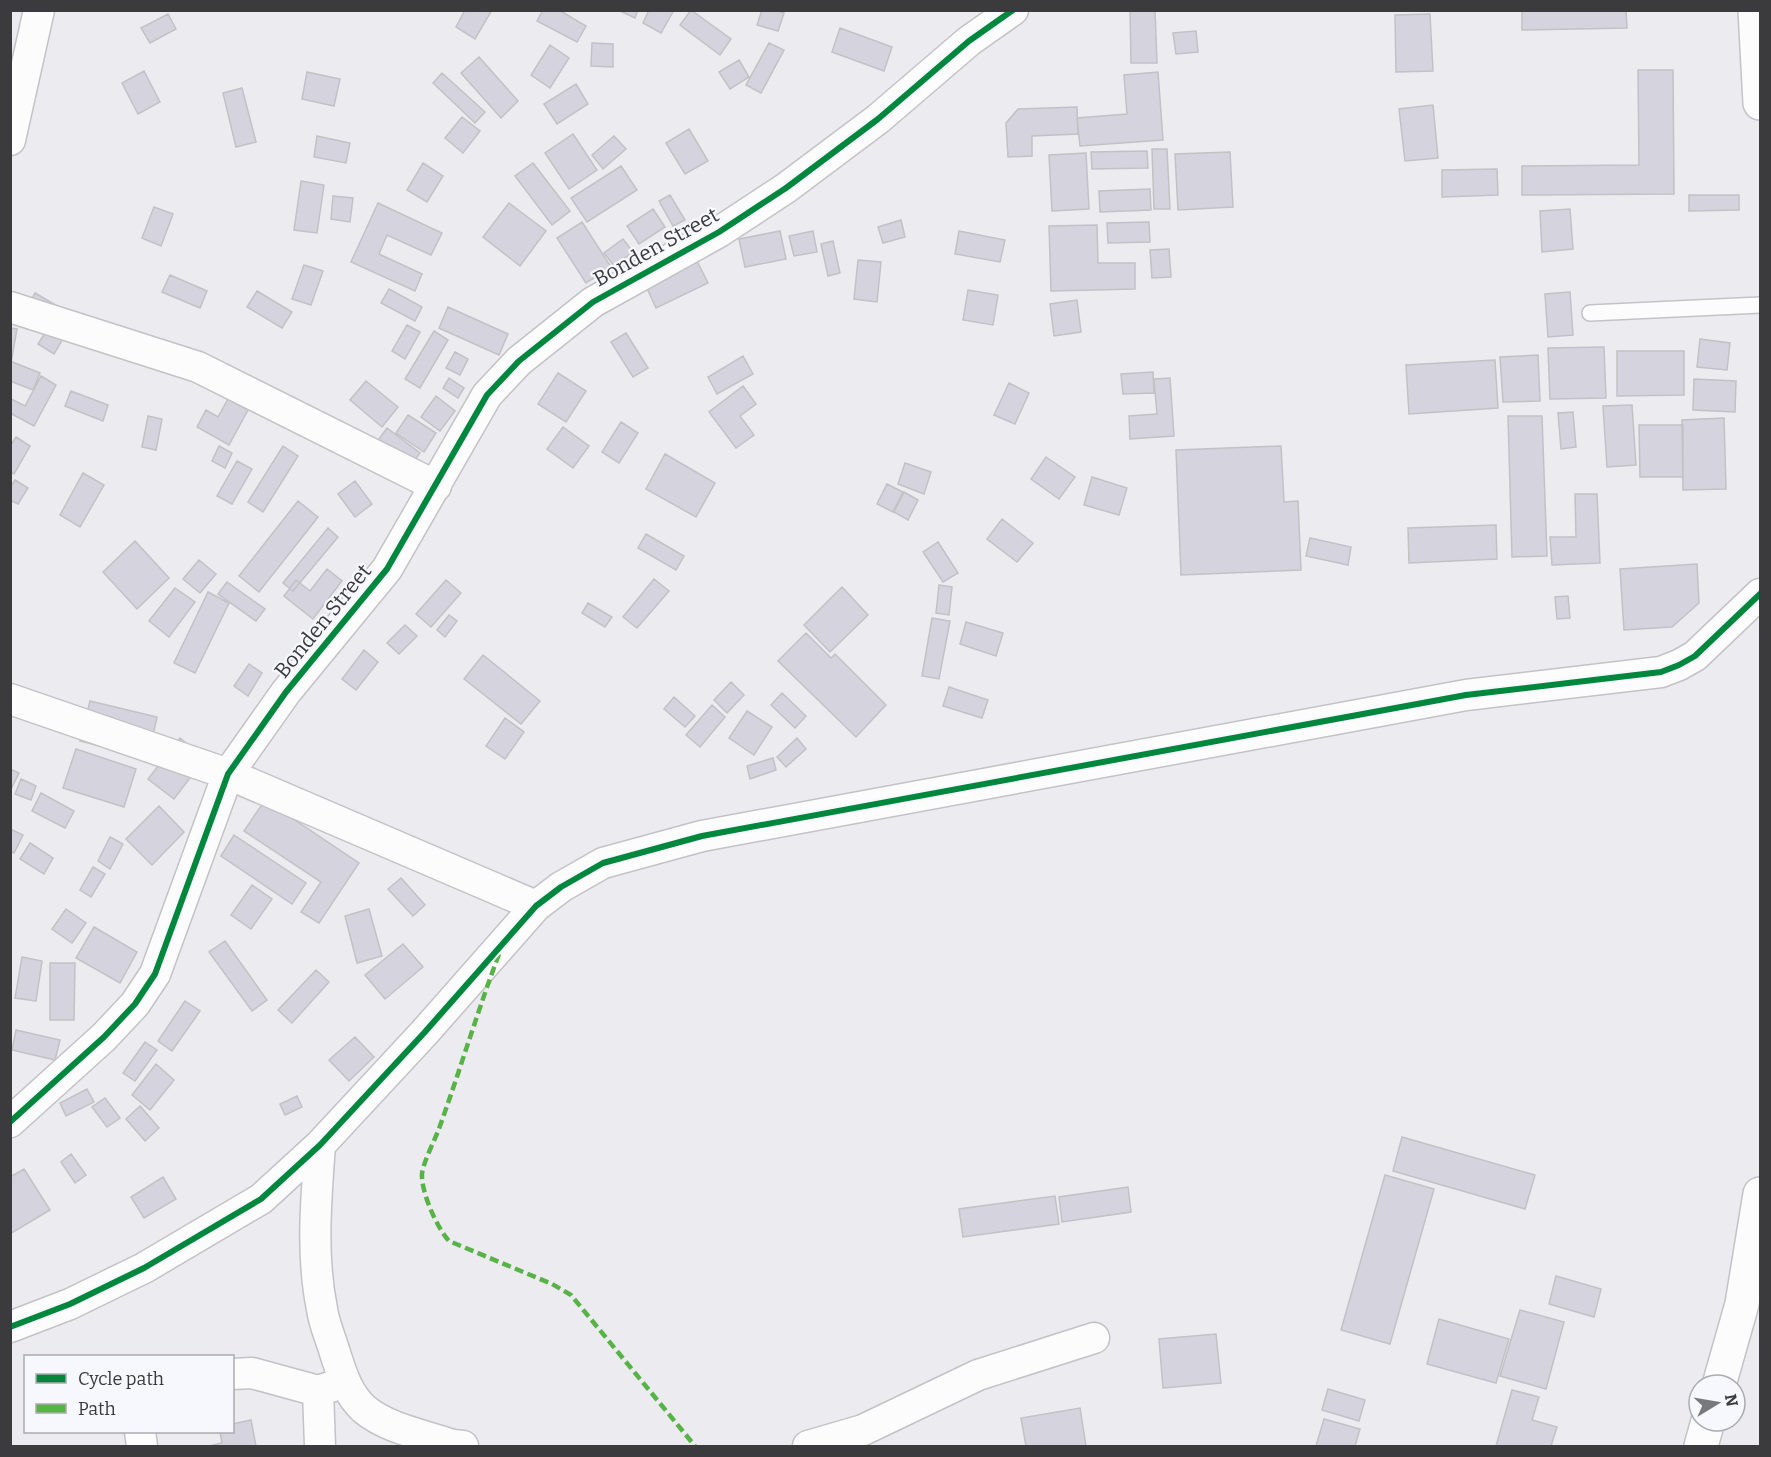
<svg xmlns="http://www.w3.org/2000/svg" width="1771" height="1457" font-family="Bitter,serif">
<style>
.building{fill:#d5d4de;stroke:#c2c1c5;stroke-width:1.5}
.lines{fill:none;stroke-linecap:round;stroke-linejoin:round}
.service-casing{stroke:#c3c3c7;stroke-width:18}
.minor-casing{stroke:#c3c3c7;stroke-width:33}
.primary-casing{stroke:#c3c3c7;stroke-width:36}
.service{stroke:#fcfcfd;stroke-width:15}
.minor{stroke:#fcfcfd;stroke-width:30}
.primary{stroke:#fcfcfd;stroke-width:33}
.quiet{stroke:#57b346;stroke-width:4.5;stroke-dasharray:9 4.5;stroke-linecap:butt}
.cycleway-casing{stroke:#f7f7fe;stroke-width:10}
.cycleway{stroke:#00873e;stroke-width:6}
.labels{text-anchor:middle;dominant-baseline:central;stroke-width:4.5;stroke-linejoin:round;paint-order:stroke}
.street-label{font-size:21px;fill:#3b3a3d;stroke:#f7f7fe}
</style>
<rect width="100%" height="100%" fill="#ebebf0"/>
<!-- building -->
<path class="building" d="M465 10H492L475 39 456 27Z
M543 10H559L586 26 577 42 537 21Z
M618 10H638L635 18Z
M649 10H674L661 33 643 23Z
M691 10 731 39 720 55 680 25Z
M762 10H775L784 13 778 31 757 25Z
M1130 10H1155L1157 63H1131Z
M1522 10H1626L1627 28 1522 30Z
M168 14 176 29 150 43 141 28Z
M1430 14 1433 71 1396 72 1395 15Z
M840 28 892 47 884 71 832 52Z
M1196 31 1198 52 1176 54 1173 33Z
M592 43 613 44V67L591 66Z
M769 43 784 50 761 93 746 85Z
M550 45 569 58 550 88 531 75Z
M479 57 518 101 501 118 461 73Z
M739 60 749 77 730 89 719 72Z
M1638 70H1673L1674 194 1522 195V166L1639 165Z
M144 71 160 102 138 114 122 83Z
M307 72 340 79 334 106 302 99Z
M1158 72 1163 140 1080 146 1077 118 1127 114 1124 75Z
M442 73 485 112 475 123 433 83Z
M576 84 588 104 557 124 544 104Z
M242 88 256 142 236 147 223 93Z
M1433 105 1438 158 1405 161 1399 109Z
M1077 107 1078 134 1032 136V156L1008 157 1006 123 1018 109Z
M462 117 480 131 463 153 445 138Z
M689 129 708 161 685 174 666 143Z
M573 134 597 170 569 189 545 153Z
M317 136 350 143 346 163 314 157Z
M614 136 626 149 603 169 592 155Z
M1152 149H1167L1170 209H1154Z
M1147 151 1148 168 1092 169 1091 152Z
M1230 152 1233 207 1178 210 1175 154Z
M1086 153 1089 209 1052 211 1049 155Z
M423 163 443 176 427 202 407 190Z
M533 163 570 211 552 225 515 176Z
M621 166 637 190 587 222 571 198Z
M1497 169 1498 195 1442 197V170Z
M301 181 324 185 317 233 294 230Z
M1150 189 1151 210 1100 212 1099 191Z
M670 195 685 220 673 226 659 201Z
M1689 195H1739V210L1689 211Z
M333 196 353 198 350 222 331 219Z
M378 203 442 233 431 255 387 235 379 254 422 274 415 291 351 262Z
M509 203 546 231 520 266 483 237Z
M154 207 173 214 161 246 142 238Z
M653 209 665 227 639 244 627 226Z
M1570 209 1573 249 1542 252 1540 211Z
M901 220 905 237 883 243 878 227Z
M582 222 611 267 586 283 557 238Z
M1149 222 1150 242 1108 243 1107 223Z
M1097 225 1098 263H1135V289L1051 291 1049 226Z
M780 231 786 259 745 267 739 239Z
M813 231 817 252 794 256 789 236Z
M959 231 1005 240 1000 262 955 254Z
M623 239 633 252 614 266 604 253Z
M833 241 840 273 828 276 821 244Z
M1169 249 1171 277 1152 278 1150 250Z
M858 260 881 262 877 302 854 299Z
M697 261 708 283 656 308 646 286Z
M304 265 323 271 311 305 292 299Z
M170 275 207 291 200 308 162 292Z
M389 289 422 307 415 321 381 303Z
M968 290 998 295 993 325 963 320Z
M257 291 292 312 282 328 247 307Z
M1570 292 1573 335 1548 337 1545 294Z
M35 293 76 317 54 354 38 344 47 330 22 316Z
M1077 300 1081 332 1054 336 1050 304Z
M448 307 508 334 499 355 439 328Z
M407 325 420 332 405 359 392 351Z
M10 328 17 329 11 363H10Z
M434 331 448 340 420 388 405 379Z
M626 333 648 368 633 377 611 342Z
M1700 339 1730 343 1727 370 1697 367Z
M1604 347 1606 398 1550 399 1548 348Z
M1617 351H1684V395L1617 396Z
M455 352 468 359 460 375 446 368Z
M1538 355 1540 401 1503 402 1500 357Z
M743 356 753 374 717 394 708 377Z
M1495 360 1498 408 1409 414 1406 365Z
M10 361 40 373 33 390 10 381Z
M1153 372 1154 393 1123 394 1121 374Z
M558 373 586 391 566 422 538 404Z
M41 376 56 385 34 426 10 413V400L11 399 25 406Z
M449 378 464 388 458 398 443 388Z
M1170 378 1174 436 1130 439 1129 416 1157 414 1154 379Z
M1694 379 1736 381 1735 412 1693 410Z
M366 381 398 407 382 427 350 400Z
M1009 383 1029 393 1015 424 994 415Z
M743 386 756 404 740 416 754 435 736 448 709 412Z
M71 391 108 405 103 421 65 406Z
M436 396 455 411 440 431 421 417Z
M228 399 248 410 229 445 197 427 206 410 218 417Z
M1632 405 1636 465 1607 467 1603 406Z
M1573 412 1576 447 1561 449 1558 413Z
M408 415 436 433 424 452 396 433Z
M148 416 162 419 156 450 142 447Z
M1508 416H1542L1547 556 1512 557Z
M1724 418 1726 489 1683 490 1682 420Z
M621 422 638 433 619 463 602 452Z
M1639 425H1683V477H1640Z
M563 427 589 446 573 468 547 449Z
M387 428 420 453 409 468 376 443Z
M16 437 30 446 14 474 10 472V446Z
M219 446 232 453 225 468 212 461Z
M283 446 298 456 263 512 248 502Z
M1281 446 1284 502 1298 501 1301 570 1181 575 1176 450Z
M665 454 715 483 696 517 646 489Z
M1046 457 1075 477 1059 499 1031 479Z
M237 461 252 469 232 504 217 496Z
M905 463 931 472 924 494 898 484Z
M83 473 104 485 80 527 60 515Z
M1092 477 1127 488 1119 515 1084 505Z
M15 480 28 488 18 504 10 500V488Z
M355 481 372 504 355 517 338 494Z
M887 484 903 492 893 512 877 504Z
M904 492 918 500 908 520 894 512Z
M1575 494H1597L1600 563 1552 565 1550 537H1576Z
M298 501 318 517 259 592 239 576Z
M1002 519 1033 543 1017 562 987 539Z
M1496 525 1497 559 1409 563 1408 528Z
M328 528 338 537 293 591 283 583Z
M646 534 684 556 676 570 638 548Z
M1310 538 1351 547 1348 565 1306 556Z
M135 541 169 578 137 609 103 572Z
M938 542 958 573 943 582 923 552Z
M199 560 216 574 200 593 183 579Z
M1697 564 1699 603 1672 627 1624 630 1620 569Z
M327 569 342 581 313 619 284 596 296 580 310 591Z
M654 579 669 591 637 628 623 617Z
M446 580 461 593 431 627 416 614Z
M227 582 265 609 256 621 218 594Z
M939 585 952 587 949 615 936 613Z
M842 587 868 615 830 652 804 625Z
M175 588 195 602 169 637 149 621Z
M208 592 229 603 195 673 174 663Z
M1568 596 1570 618 1557 619 1555 597Z
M588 603 612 617 605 627 582 613Z
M449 615 457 621 445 637 437 630Z
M932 618 950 621 939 679 922 676Z
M966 622 1003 633 996 656 960 644Z
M405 625 417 636 399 654 387 643Z
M806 633 831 658 835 654 886 705 856 737 778 661Z
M364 650 378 662 356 690 342 679Z
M483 655 540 701 521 724 464 679Z
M249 664 262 673 248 696 234 686Z
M731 682 744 695 727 713 714 700Z
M949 687 988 700 982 718 943 706Z
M782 693 806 716 795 728 771 705Z
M674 697 695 716 685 727 664 709Z
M90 701 157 717 148 758 80 741Z
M712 705 725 717 700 747 686 735Z
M747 711 772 727 754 755 729 738Z
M505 718 524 732 505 759 486 746Z
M180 738 205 758 174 799 148 779Z
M797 738 806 749 786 767 777 757Z
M76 749 136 769 124 807 63 788Z
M773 758 776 770 750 779 747 766Z
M10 769 19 773 10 791Z
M21 779 36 786 31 800 15 794Z
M41 793 74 811 65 828 32 811Z
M265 800 359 863 319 923 301 912 321 882 244 831Z
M159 806 184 832 152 865 126 839Z
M10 829 23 835 14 853 10 851Z
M234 835 306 883 292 904 221 856Z
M110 837 123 844 110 869 98 861Z
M30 843 53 858 44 874 20 859Z
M93 867 105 874 91 897 80 890Z
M401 878 425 905 413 916 388 889Z
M252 885 272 899 251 929 231 915Z
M66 909 86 923 72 943 52 929Z
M369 909 382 956 357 963 345 916Z
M94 927 137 952 120 983 76 958Z
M225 941 267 1000 252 1011 209 952Z
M403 944 423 967 385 999 365 975Z
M22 957 42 961 36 1001 15 998Z
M50 963H75L74 1020H50Z
M316 970 329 982 292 1023 278 1010Z
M185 1001 200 1011 172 1051 158 1041Z
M16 1030 60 1040 55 1060 12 1050Z
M355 1037 374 1057 349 1081 329 1060Z
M145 1042 157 1050 135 1081 123 1073Z
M156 1064 174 1080 150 1110 132 1095Z
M87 1089 94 1102 66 1116 60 1103Z
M297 1096 302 1107 285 1115 280 1104Z
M105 1098 120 1118 107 1127 92 1107Z
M140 1106 159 1128 145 1141 126 1119Z
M1402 1137 1535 1175 1525 1209 1393 1171Z
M71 1154 86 1175 75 1183 61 1162Z
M24 1169 50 1210 10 1234V1177Z
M1385 1175 1434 1189 1390 1344 1341 1330Z
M163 1177 176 1199 144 1218 131 1197Z
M1128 1187 1131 1212 1062 1222 1059 1197Z
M1055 1196 1059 1224 963 1237 959 1209Z
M1556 1276 1601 1289 1594 1317 1549 1304Z
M1520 1310 1564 1322 1546 1389 1500 1376Z
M1439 1319 1509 1339 1496 1383 1427 1364Z
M1216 1334 1221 1383 1163 1388 1159 1339Z
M1328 1389 1365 1400 1359 1421 1322 1410Z
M1512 1390 1539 1397 1532 1420 1557 1427 1551 1446H1496Z
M1080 1408 1086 1446H1026L1021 1418Z
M1324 1419 1360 1429 1355 1446H1316Z
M251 1420 256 1446H209L222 1443 220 1432H232V1424Z"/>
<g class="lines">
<!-- service casing -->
<g class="service-casing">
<path id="service" d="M1590 313 1760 305"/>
</g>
<!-- minor casing -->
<g class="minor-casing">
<path id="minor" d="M10 140 39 10
M10 307 198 367 436 486
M10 699 228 774 536 906
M10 1122 104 1037 135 1004 155 974 228 774 286 692 387 569 487 395 519 361 593 302 719 232 786 188 878 119 969 41 1013 10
M320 1145C316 1200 311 1255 322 1309 324 1324 331 1339 335 1353 342 1374 347 1393 364 1409 388 1429 424 1435 453 1445L463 1446
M10 1327 70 1304 144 1268 261 1199 320 1145 424 1033 536 906 561 887 603 863 702 836 1466 695 1661 672 1679 665 1695 656 1760 594
M232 1374 252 1373 318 1391 345 1382
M318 1391 320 1446
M140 1432 142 1446
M808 1446 863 1430 978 1375 1094 1338"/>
</g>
<!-- primary casing -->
<g class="primary-casing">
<path id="primary" d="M1755 10 1760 103
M1719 1385 1742 1304 1760 1194
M1701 1446 1708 1421"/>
</g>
<!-- service -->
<use href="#service" class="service"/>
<!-- minor -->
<use href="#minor" class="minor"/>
<!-- primary -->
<use href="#primary" class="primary"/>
<!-- quiet -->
<path class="quiet" d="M499 954C478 1010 461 1067 441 1123 437 1136 423 1162 422 1174 421 1192 437 1228 449 1241L552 1284 571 1295 695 1446"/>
<!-- cycleway casing -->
<g class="cycleway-casing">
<path id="cycleway" d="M10 1122 104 1037 135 1004 155 974 228 774 286 692 387 569 487 395 519 361 593 302 719 232 786 188 878 119 969 41 1013 10
M10 1327 70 1304 144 1268 261 1199 320 1145 424 1033 536 906 561 887 603 863 702 836 1466 695 1661 672 1679 665 1695 656 1760 594"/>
</g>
<!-- cycleway -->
<use href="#cycleway" class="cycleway"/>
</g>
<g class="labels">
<!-- street labels -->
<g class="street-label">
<text transform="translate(656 247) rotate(-29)">Bonden Street</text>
<text transform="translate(323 621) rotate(-51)">Bonden Street</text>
</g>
</g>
<!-- border -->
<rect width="1771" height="1457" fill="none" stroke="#3b3a3d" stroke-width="24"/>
<!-- legend -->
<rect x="24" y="1355" width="210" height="78" fill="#f7f7fe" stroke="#acabb1" stroke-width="1.5"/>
<rect x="36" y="1374" width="30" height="9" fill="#00873e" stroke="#acabb1" stroke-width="1.5"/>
<text x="78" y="1385" font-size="18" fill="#3b3a3d">Cycle path</text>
<rect x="36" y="1404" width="30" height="9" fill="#57b346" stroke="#acabb1" stroke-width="1.5"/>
<text x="78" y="1415" font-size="18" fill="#3b3a3d">Path</text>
<!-- north arrow -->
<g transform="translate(1717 1403) rotate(79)"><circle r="28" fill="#f7f7fe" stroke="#acabb1" stroke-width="1.5"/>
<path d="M0-4.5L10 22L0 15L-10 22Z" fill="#79787c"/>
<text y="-9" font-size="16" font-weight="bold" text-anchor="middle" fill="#3b3a3d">N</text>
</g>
</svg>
